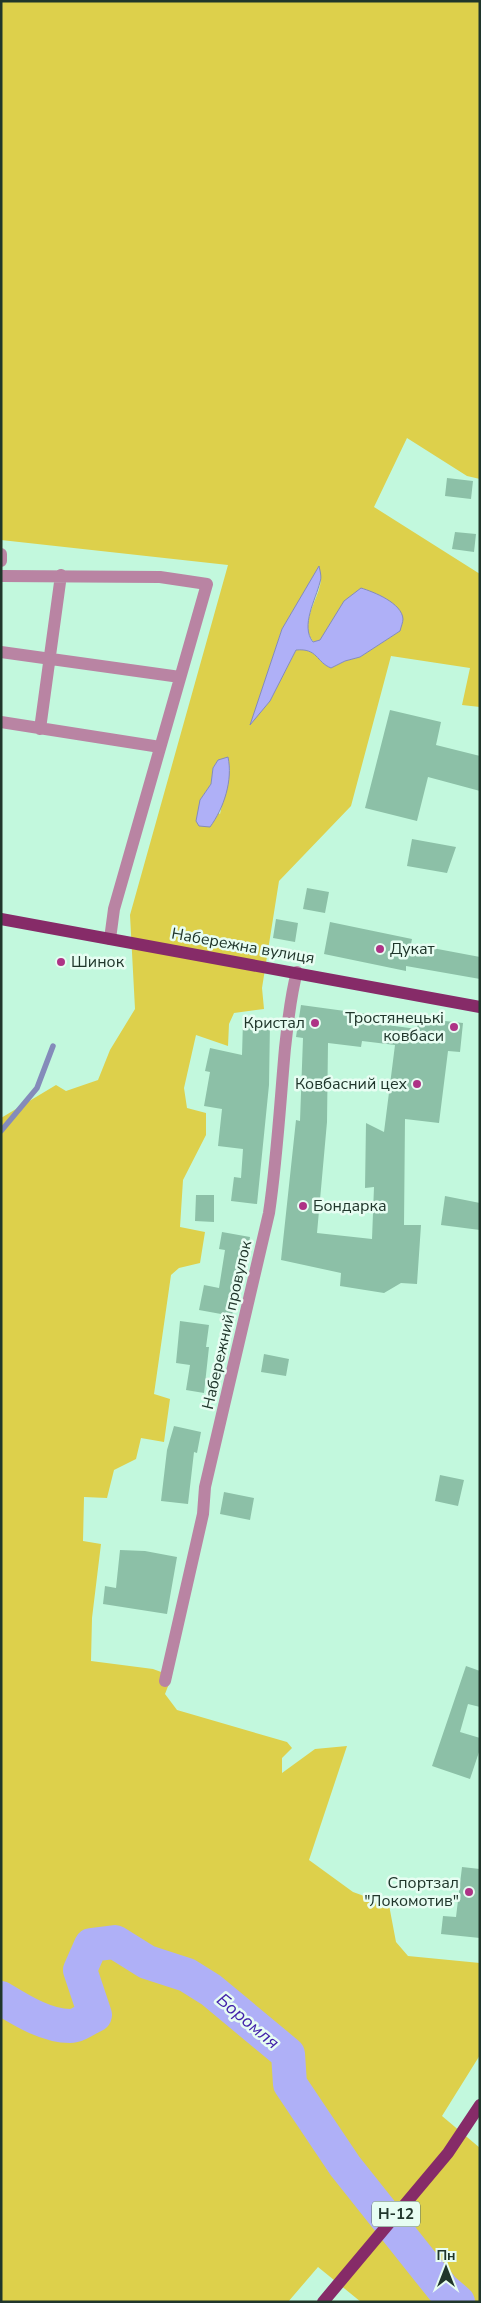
<svg xmlns="http://www.w3.org/2000/svg" width="481" height="2303" font-family="'Nunito Sans',sans-serif">
<style>
.green{fill:#ddd04b;fill-rule:evenodd}
.water{fill:#afb0f7;stroke:#848bba}
.lines{fill:none;stroke-linecap:round;stroke-linejoin:round}
.stream{stroke:#848bba;stroke-width:5.5}
.river{stroke:#afb0f7;stroke-width:34}
.building{fill:#8cc0a7;fill-rule:evenodd}
.minor{stroke:#b984a3;stroke-width:12}
.major{stroke:#862b68;stroke-width:12}
.poi-dot{fill:#ae3386;stroke:#e7fdf2;stroke-width:2}
.labels{text-anchor:middle;dominant-baseline:central;stroke-width:5;stroke-linejoin:round;paint-order:stroke}
.shield{fill:#e7fdf2;stroke:#5c7267;stroke-width:1}
.shield-label{font-size:15px;font-weight:bold;fill:#20362b}
.street-label{font-size:16px;fill:#20362b;stroke:#e7fdf2}
.poi-label{font-size:16px;fill:#20362b;stroke:#e7fdf2;text-anchor:end}
.water-label{font-size:18px;font-style:italic;fill:#4222aa;stroke:#e7fdf2}
</style>
<rect width="100%" height="100%" fill="#c2f8dd"/>
<!-- green -->
<path class="green" d="M1 1H480V479L467 476 407 438 374 507 480 574V707L462 705 470 668 391 656 351 806 279 881 262 988 264 1009 234 1013 229 1024 228 1046 196 1035 184 1088 187 1108 206 1113V1135L183 1180 180 1227 205 1232 200 1263 179 1268 171 1275 154 1394 170 1399 164 1442 141 1438 136 1459 114 1470 107 1498 84 1497 83 1541 101 1544 92 1618 91 1661 153 1669 172 1676 165 1694 177 1710 287 1742 292 1748 282 1758V1773L315 1749 347 1746 309 1860 353 1892 389 1905 396 1942 408 1956 480 1963V2055L442 2116 480 2148V2302H361L318 2267 288 2302H1V1118L56 1085 66 1091 98 1080 110 1050 135 1009 130 915 228 565 1 540ZM319 567C319 571 321 576 321 579 320 599 297 624 314 642L320 640 328 629 400 631 360 657 345 661 331 668C316 662 318 648 296 650L270 701 251 723 282 629ZM218 760 230 768 220 814 200 800 211 784 213 768Z"/>
<!-- water -->
<path class="water" d="M319 566C320 571 322 577 320 582 316 599 300 626 313 642L320 640 344 601 361 588C374 592 402 603 403 619 403 622 401 627 400 631L360 657 345 661 331 668C316 662 318 648 296 650L270 701 250 725 282 629Z
M228 757C233 780 224 808 210 827L199 826 196 821 200 800 211 784 213 768 218 760Z"/>
<g class="lines">
<!-- stream -->
<path class="stream" d="M1 1131 37 1088 53 1046"/>
<!-- river -->
<path class="river" d="M1 1998C21 2010 46 2026 70 2026 78 2026 88 2018 95 2015L80 1970 91 1945 115 1942 147 1962 187 1975 211 1990 288 2054 290 2084 345 2166 443 2289 458 2302"/>
</g>
<!-- building -->
<path class="building" d="M447 478 473 481 471 499 445 496Z
M455 532 476 534 474 552 452 549Z
M390 710 441 722 436 745 480 756V791L428 777 417 821 365 808Z
M412 839 456 847 447 873 407 866Z
M307 888 329 892 325 913 303 909Z
M276 919 298 923 295 942 273 938Z
M330 922 412 939 411 944 480 957V979L406 966V971L324 954Z
M301 1005 367 1014 365 1022 417 1029 418 1018 463 1023 460 1052 448 1051 439 1123 405 1119 404 1225H421L417 1284 401 1283 384 1293 340 1286 341 1273 281 1260 296 1120 300 1121 303 1038 296 1037ZM362 1041 395 1045 384 1132 366 1123 365 1188 374 1187 372 1239 317 1233 327 1122 328 1043 361 1047Z
M243 1021 270 1022 269 1085 257 1204 231 1201 234 1177 241 1178 243 1149 218 1146 222 1109 204 1106 210 1072 205 1071 210 1048 242 1055Z
M196 1195H214V1222L195 1221Z
M445 1196 480 1203V1230L441 1225Z
M222 1232 250 1237 242 1285 238 1284 232 1316 199 1310 204 1285 219 1288 225 1250 219 1249Z
M180 1321 209 1325 206 1347H209L204 1393 186 1390 190 1365 176 1363Z
M264 1354 289 1359 286 1376 261 1372Z
M174 1426 201 1432 197 1453 194 1452 188 1504 161 1501 167 1450Z
M440 1475 464 1480 458 1506 435 1501Z
M224 1492 254 1498 250 1520 220 1514Z
M120 1550 145 1551 177 1557 167 1614 103 1604 105 1586 116 1588Z
M466 1666 480 1671V1707L468 1704 460 1732 480 1738V1749L470 1779 432 1766Z
M462 1867 480 1869V1938L441 1934 443 1916 456 1917Z"/>
<g class="lines">
<!-- minor -->
<path class="minor" d="M1 554V561
M1 576 160 577 207 584 114 909 110 939
M1 652 180 677
M1 722 160 747
M40 729 61 575
M165 1681 203 1514 205 1487 269 1213C277 1159 280 1104 285 1048 288 1023 290 997 297 972"/>
<!-- major -->
<path class="major" d="M1 919 480 1007
M323 2302 448 2153 480 2105"/>
</g>
<!-- markers -->
<g class="poi-dot">
<circle cx="380" cy="949" r="5"/>
<circle cx="61" cy="962" r="5"/>
<circle cx="315" cy="1023" r="5"/>
<circle cx="454" cy="1027" r="5"/>
<circle cx="417" cy="1084" r="5"/>
<circle cx="303" cy="1206" r="5"/>
<circle cx="469" cy="1892" r="5"/>
</g>
<g class="labels">
<!-- shield labels -->
<rect class="shield" x="372" y="2201.5" width="48" height="25" rx="4"/>
<g class="shield-label">
<text x="396" y="2214">Н-12</text>
</g>
<!-- street labels -->
<g class="street-label">
<text transform="translate(243 946) rotate(10)">Набережна вулиця</text>
<text transform="translate(227 1325) rotate(-77)">Набережний провулок</text>
</g>
<!-- poi labels -->
<g class="poi-label">
<text x="390" y="949" text-anchor="start">Дукат</text>
<text x="71" y="962" text-anchor="start">Шинок</text>
<text x="444" y="1018">Тростянецькі<tspan x="444" dy="18">ковбаси</tspan></text>
<text x="305" y="1023">Кристал</text>
<text x="407" y="1084">Ковбасний цех</text>
<text x="313" y="1206" text-anchor="start">Бондарка</text>
<text x="459" y="1883">Спортзал<tspan x="459" dy="18">"Локомотив"</tspan></text>
</g>
<!-- water labels -->
<g class="water-label">
<text transform="translate(248 2021) rotate(40)">Боромля</text>
</g>
</g>
<!-- border -->
<rect width="481" height="2303" fill="none" stroke="#20362b" stroke-width="5"/>
<!-- north arrow -->
<g transform="translate(446 2268)" stroke="#e7fdf2" stroke-width="4" paint-order="stroke">
<path d="M0-4L9 19L0 12L-9 19Z" fill="#20362b"/>
<text y="-8" font-size="14" font-weight="bold" text-anchor="middle" fill="#20362b">Пн</text>
</g>
</svg>
